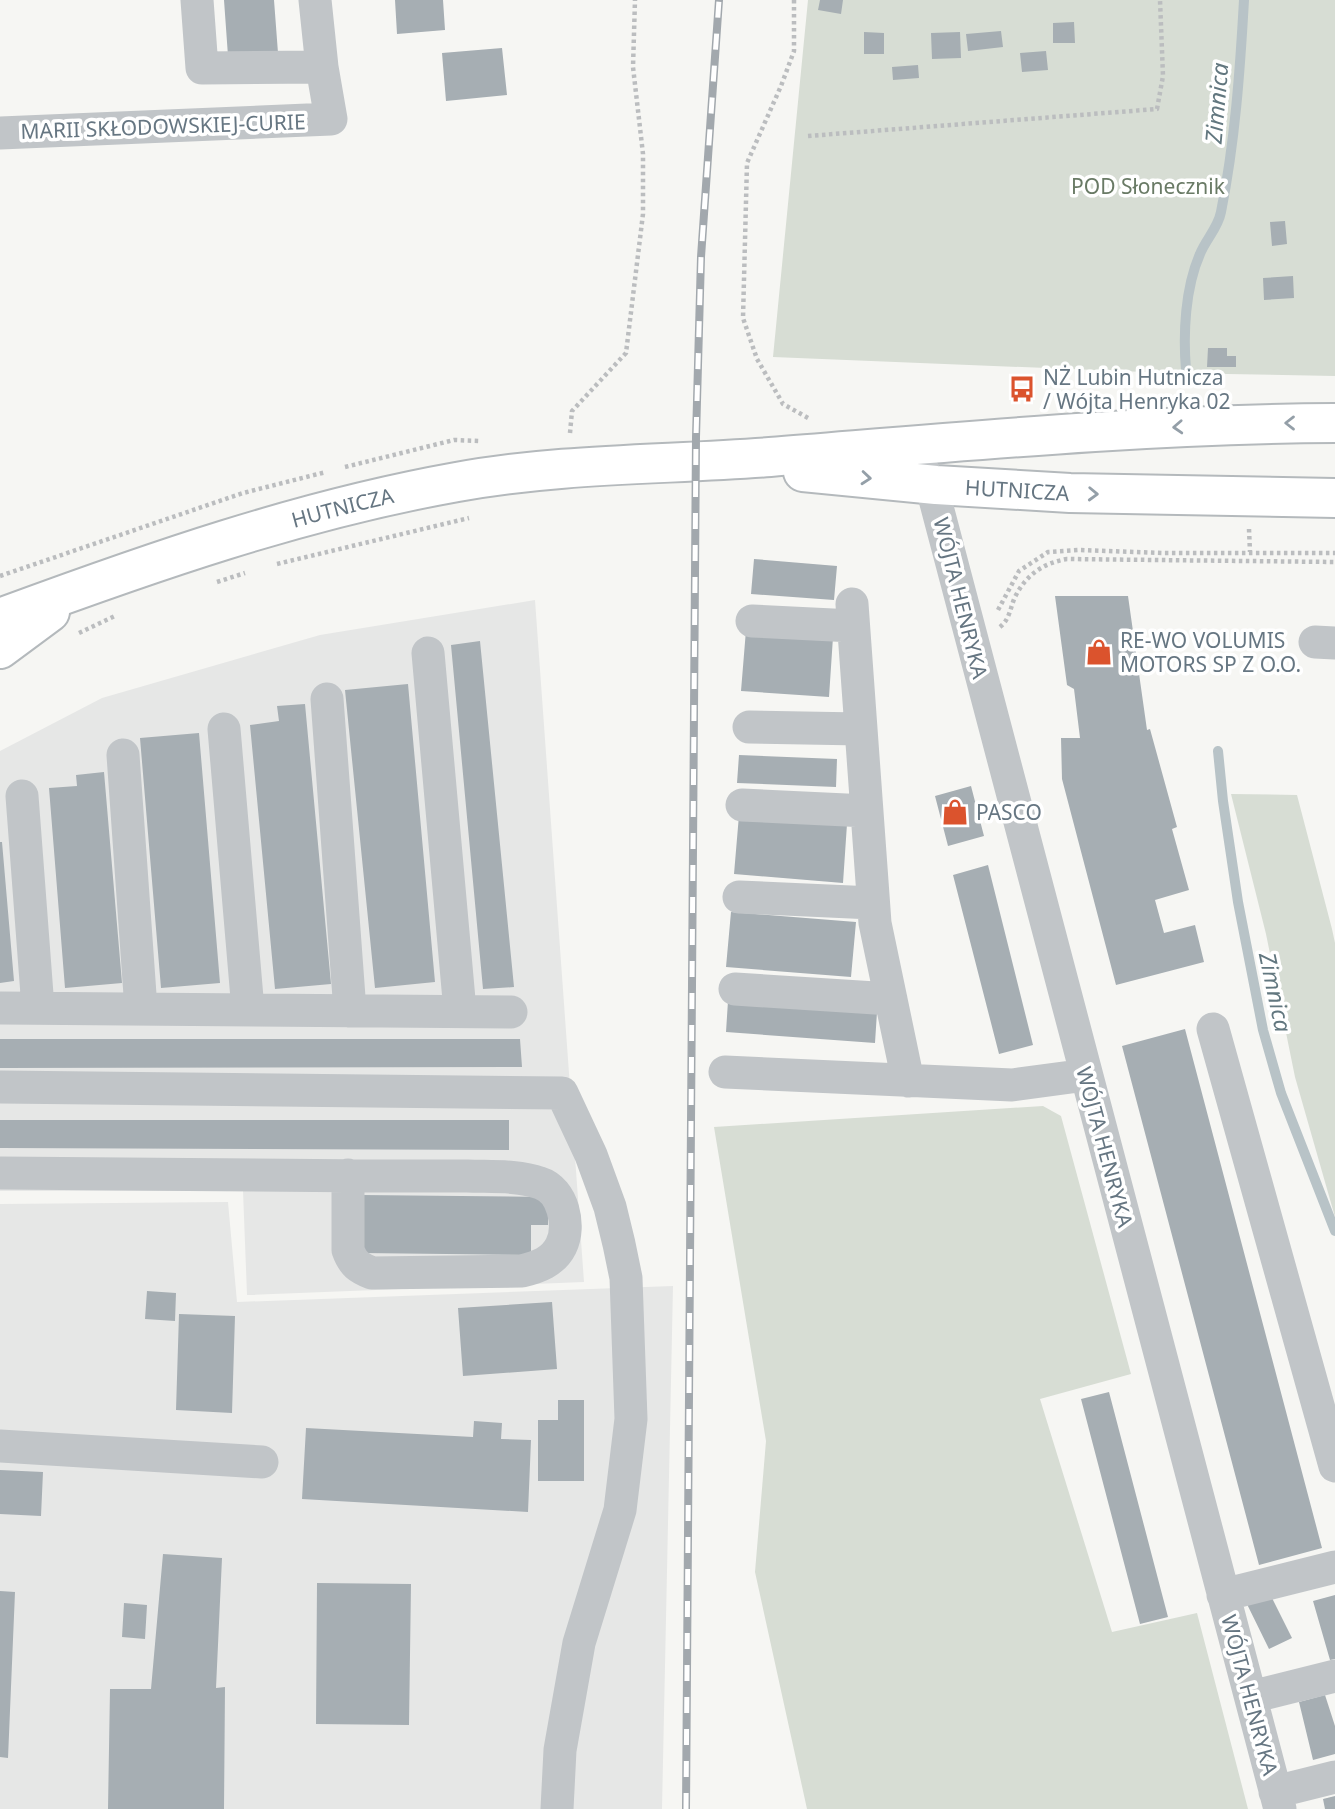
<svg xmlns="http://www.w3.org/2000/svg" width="1335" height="1809" font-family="'Noto Sans',sans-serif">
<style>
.built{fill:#e6e7e6}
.green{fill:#d7ddd4}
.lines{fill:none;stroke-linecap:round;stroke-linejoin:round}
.stream{stroke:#b8c3c7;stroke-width:10}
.building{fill:#a6aeb3}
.major-casing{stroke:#b4b9bc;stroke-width:42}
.path{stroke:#bbbdbf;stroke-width:4.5;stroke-dasharray:3.5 3.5;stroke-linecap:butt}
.minor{stroke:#c1c5c8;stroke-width:33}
.major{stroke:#fff;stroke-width:38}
.rail-casing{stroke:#a2a8ad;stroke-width:8}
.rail{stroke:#fff;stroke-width:5;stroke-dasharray:16;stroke-linecap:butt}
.oneway{stroke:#949fa8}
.labels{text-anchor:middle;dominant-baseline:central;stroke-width:7;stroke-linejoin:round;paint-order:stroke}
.street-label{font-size:21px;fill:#667682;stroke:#fff}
.park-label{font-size:21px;fill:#697a65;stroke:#fff}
.poi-label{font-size:21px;fill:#667682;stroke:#fff;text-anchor:start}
.water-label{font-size:23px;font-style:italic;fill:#62777f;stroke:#fff}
</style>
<rect width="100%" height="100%" fill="#f6f6f3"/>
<!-- built -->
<path class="built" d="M535 600 584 1282 247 1295 243 1191H0V751L102 698 320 635Z
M228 1202 237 1302 673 1286 662 1809H0V1204Z"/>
<!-- green -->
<path class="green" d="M808 0H1335V376L1169 373 773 357Z
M1231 794 1297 795 1332 929 1335 943V1217L1295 1077 1266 934Z
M1043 1106 1061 1116 1131 1374 1040 1399 1112 1632 1197 1613 1248 1809H807L755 1572 766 1441 714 1127Z"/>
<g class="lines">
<!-- stream -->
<path class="stream" d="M1186 370C1183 334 1185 288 1200 254 1206 239 1218 228 1221 212 1235 142 1240 71 1244 0
M1218 751 1223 801 1238 902 1263 1030 1281 1093 1335 1231"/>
</g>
<!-- building -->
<path class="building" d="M224 0H274L278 53 228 56Z
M395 0H443L445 30 397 34Z
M820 0H843L841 14 818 10Z
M1074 22 1075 43H1053V23Z
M1001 31 1003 47 968 51 966 34Z
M864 32 884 33V54H864Z
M960 32 961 58 932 59 931 33Z
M502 48 507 95 446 101 442 53Z
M1046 51 1048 70 1022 72 1020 53Z
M918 65 919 78 893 80 892 67Z
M1285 221 1287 244 1272 246 1270 222Z
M1293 276 1294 298 1264 300 1263 278Z
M1208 348H1227V356H1236V367H1207Z
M754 559 837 566 834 600 751 594Z
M1055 596H1128L1147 730 1150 729 1177 827 1172 829 1189 890 1155 900 1164 933 1195 925 1204 962 1116 985 1062 779 1061 738H1080L1074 689 1067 685Z
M746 630 833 637 829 697 741 691Z
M480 641 514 987 483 989 451 645Z
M408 684 435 982 375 988 345 690Z
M305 704 331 984 275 989 250 725 279 721 277 706Z
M199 733 220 983 161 988 140 738Z
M739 755 837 759 836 787 737 783Z
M104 772 122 983 65 988 49 788 77 786 76 775Z
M971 786 984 836 948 846 935 796Z
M739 815 847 824 843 883 734 874Z
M0 842H2L14 981 0 983Z
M988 865 1033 1045 999 1054 953 875Z
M731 912 856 922 851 977 726 967Z
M728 1001 877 1012 875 1043 726 1032Z
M1185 1029 1322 1548 1259 1565 1122 1046Z
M0 1039H520L522 1067 0 1068Z
M0 1120H509V1150L0 1148Z
M361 1195 548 1197V1225H531V1255L361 1253Z
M147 1291 176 1293 175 1321 145 1319Z
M552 1302 557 1369 463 1376 458 1308Z
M179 1314 235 1316 232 1413 176 1410Z
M1109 1392 1168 1617 1140 1624 1081 1399Z
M558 1400H584V1481H538V1420H558Z
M474 1421 502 1423 501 1439 531 1440 528 1512 302 1499 306 1428 473 1437Z
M0 1470 43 1472 41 1516 0 1514Z
M163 1554 222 1558 216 1688 225 1687 224 1809H108L110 1689H151Z
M317 1583 411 1584 409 1725 316 1724Z
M1266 1586 1292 1638 1269 1649 1243 1596Z
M0 1591 15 1592 8 1758 0 1757Z
M1335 1595V1659L1330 1660 1313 1601Z
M124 1603 147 1605 145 1639 122 1637Z
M1325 1695 1335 1726V1754L1313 1760 1299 1702Z
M1335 1796V1809H1325L1323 1799Z"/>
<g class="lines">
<!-- major casing -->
<g class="major-casing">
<g id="major">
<path id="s1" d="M803 472 936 485 1070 493 1335 498"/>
<path id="s2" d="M0 618C149 563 300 510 457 482 561 463 665 465 770 457 958 442 1146 424 1335 423"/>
<path d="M0 649 50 612"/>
</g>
</g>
<!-- path -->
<path class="path" d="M794 0V51L781 86 747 163 743 318 757 359 783 404 810 419
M808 136 1157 109 1163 76 1160 0
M570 433 572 411 626 353 643 214V154L633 67 635 0
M345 467 454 440 480 441
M1249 529 1250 552
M277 564 469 518
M0 576 243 493 326 472
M217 582 245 573
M998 610 1019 571 1048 552 1079 550 1164 553H1335
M1000 627C1010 619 1010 608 1015 597 1026 575 1043 563 1067 559L1335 562
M79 633 115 616"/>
<!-- minor -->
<path class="minor" d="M197 0 202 68 322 67
M0 133 331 119 322 67 315 0
M919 464 931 484 1280 1809
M852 604 875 923 908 1081
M752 621 853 626
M1315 642 1335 643
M428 653 460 1011
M327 699 350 1011
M749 727 861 729
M224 729 248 1010
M123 755 141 1009
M22 796 38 1008
M742 805 867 811
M739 897 873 903
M735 989 891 999
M0 1008 511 1012
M1213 1029 1335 1466
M725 1072 1012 1085 1086 1075
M0 1087 562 1093 591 1155 610 1207 619 1244 626 1278 631 1419 620 1510 579 1643 560 1750 557 1809
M0 1173C125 1174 251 1175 376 1176 406 1176 436 1176 467 1176 491 1177 517 1175 540 1183 563 1190 571 1226 561 1246 553 1262 538 1267 522 1271L372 1273C359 1268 353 1264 348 1250V1175
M0 1446 262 1462
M1223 1595 1335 1567
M1251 1697 1335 1676
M1275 1792 1335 1777"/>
<!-- major -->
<use href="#major" class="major"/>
<!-- rail casing -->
<g class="rail-casing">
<path id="rail" d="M686 1809 696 437 701 257 719 0"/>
</g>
<!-- rail -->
<use href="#rail" class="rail"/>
</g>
<!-- one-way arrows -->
<defs><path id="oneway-chevron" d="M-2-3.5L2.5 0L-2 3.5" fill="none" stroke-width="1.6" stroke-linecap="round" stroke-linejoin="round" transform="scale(1.75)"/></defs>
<g class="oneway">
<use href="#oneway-chevron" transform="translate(1290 423) rotate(180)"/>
<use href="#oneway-chevron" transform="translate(1178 427) rotate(177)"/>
<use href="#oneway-chevron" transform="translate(866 478) rotate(5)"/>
<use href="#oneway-chevron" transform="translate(1093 494) rotate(2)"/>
</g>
<!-- icons -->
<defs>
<g id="bus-bare" transform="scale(2.1)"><path d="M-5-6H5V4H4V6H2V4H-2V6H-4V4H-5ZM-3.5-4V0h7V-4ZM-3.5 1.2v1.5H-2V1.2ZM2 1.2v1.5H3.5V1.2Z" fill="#db532d" stroke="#fff" stroke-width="2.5" paint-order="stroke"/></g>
<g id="shop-bare" transform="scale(2.1)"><path d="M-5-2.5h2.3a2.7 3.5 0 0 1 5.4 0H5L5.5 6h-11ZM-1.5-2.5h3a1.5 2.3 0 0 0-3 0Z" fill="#db532d" stroke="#fff" stroke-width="2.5" paint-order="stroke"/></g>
</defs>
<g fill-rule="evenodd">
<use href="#bus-bare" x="1022" y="389"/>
<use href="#shop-bare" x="1099" y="652"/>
<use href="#shop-bare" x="955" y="812"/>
</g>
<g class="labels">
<!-- street labels -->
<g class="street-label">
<text transform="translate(163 126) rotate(-2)">MARII SKŁODOWSKIEJ-CURIE</text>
<text stroke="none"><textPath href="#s1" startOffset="215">HUTNICZA</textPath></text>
<text stroke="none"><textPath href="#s2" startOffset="360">HUTNICZA</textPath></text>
<text transform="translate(961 598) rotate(76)">WÓJTA HENRYKA</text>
<text transform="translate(1105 1147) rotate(75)">WÓJTA HENRYKA</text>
<text transform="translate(1250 1695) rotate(75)">WÓJTA HENRYKA</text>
</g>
<!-- park labels -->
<g class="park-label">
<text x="1148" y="186">POD Słonecznik</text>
</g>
<!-- poi labels -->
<g class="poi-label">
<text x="1043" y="377">NŻ Lubin Hutnicza<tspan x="1043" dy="24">/ Wójta Henryka 02</tspan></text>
<text x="1120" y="640">RE-WO VOLUMIS<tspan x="1120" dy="24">MOTORS SP Z O.O.</tspan></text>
<text x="976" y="812">PASCO</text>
</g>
<!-- water labels -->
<g class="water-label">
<text transform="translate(1216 103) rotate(-85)">Zimnica</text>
<text transform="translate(1276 992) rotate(78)">Zimnica</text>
</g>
</g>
</svg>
